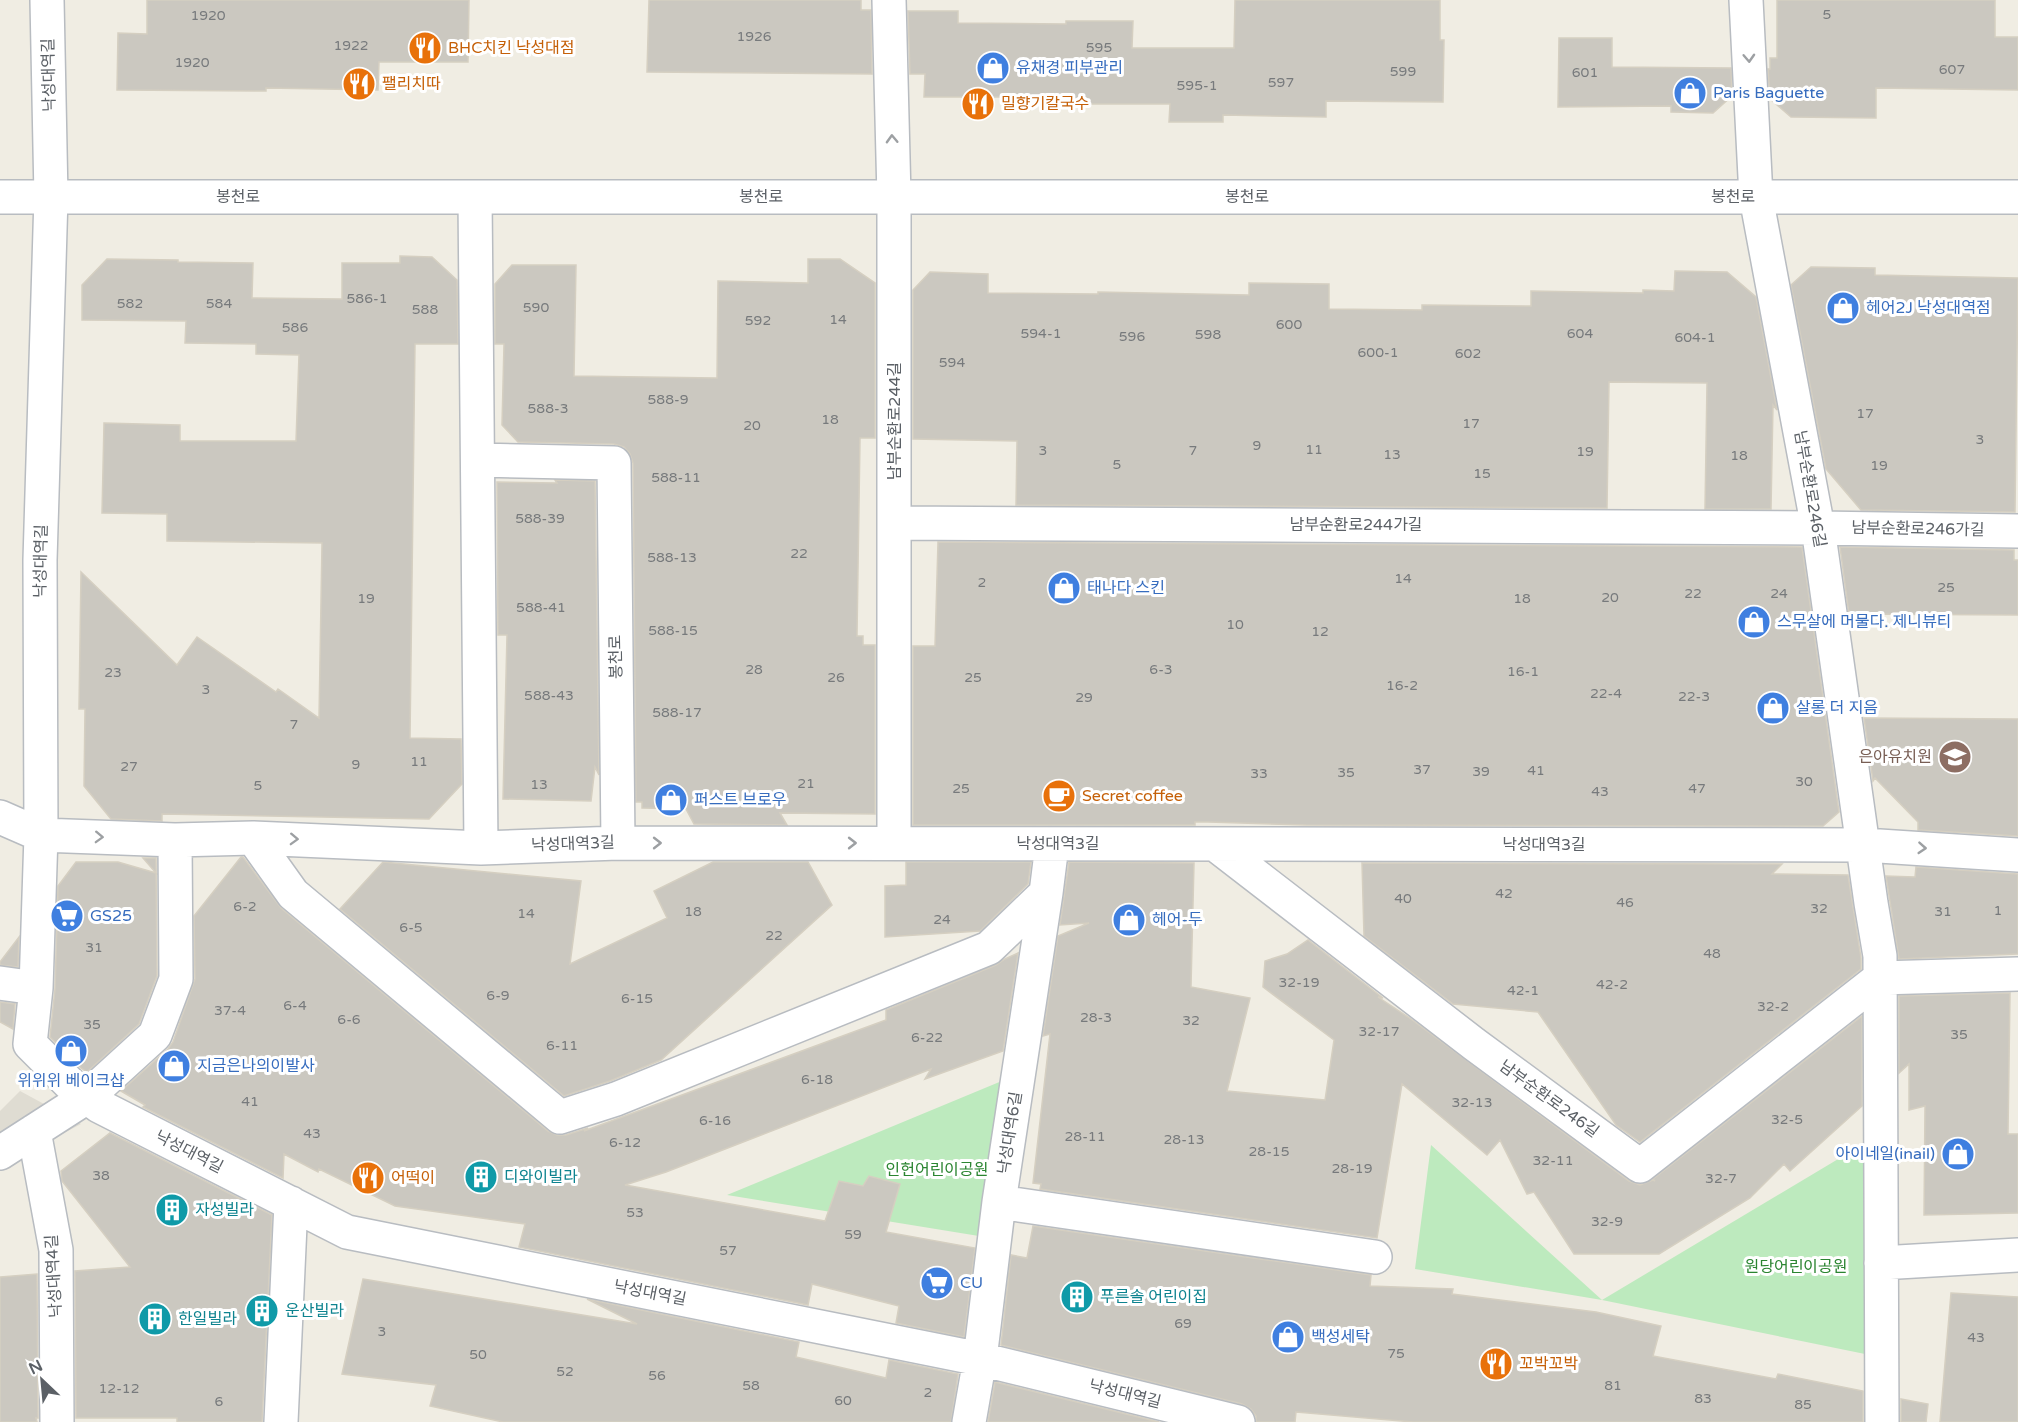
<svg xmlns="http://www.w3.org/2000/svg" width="2018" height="1422" font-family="'Varela Round','Noto Sans KR',sans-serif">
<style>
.education{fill:#dfdcd2}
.green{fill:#bdeabe}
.building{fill:#cbc8c0;stroke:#d5cfc1;stroke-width:1.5}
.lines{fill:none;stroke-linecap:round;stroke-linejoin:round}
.minor-casing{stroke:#b8bcc1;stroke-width:36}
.minor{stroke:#fff;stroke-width:33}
.oneway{stroke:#9da0a3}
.labels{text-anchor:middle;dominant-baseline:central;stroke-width:6;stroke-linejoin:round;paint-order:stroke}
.number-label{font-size:14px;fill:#777a7c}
.food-label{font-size:16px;fill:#c56008;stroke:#fff;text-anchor:start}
.shop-label{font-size:16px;fill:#366cbe;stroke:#fff;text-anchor:start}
.street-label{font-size:16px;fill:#5b6066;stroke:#fff}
.education-label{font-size:16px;fill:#785e54;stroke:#fff;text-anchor:end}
.park-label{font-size:16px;fill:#2b8531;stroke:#fff}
.culture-label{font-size:16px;fill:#0d838f;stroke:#fff;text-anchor:start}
</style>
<rect width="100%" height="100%" fill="#f0ede3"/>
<!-- education -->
<path class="education" d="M20 1091 81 1124 0 1167V1111Z"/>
<!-- green -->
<path class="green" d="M1009 1078 985 1237 727 1195Z
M1870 1140 1865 1354 1602 1300 1415 1269 1431 1145 1602 1300Z"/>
<!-- building -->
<path class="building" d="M147 0H469L468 62H379L378 90 266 88V91L117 90 118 33 147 34Z
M649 0H861V10H871L872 74 647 72Z
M1235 0H1440V40H1444L1443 102 1326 101V117L1223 115V122H1169L1170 104H1074V97H924L925 74H910L908 11H958V23L1066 24V21H1133L1132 48H1234Z
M1777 0H1995V37H2018V90L1876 88V118L1791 117 1770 99 1768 69H1770V58H1777Z
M1559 38H1612V67L1731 68 1732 96 1713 113 1671 112V106L1558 107Z
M400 256 432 257 457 280 458 344H415L410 738 461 739 462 784 429 819 162 814V821L111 819 84 786 85 709H79L81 572 177 665 197 637 276 692 278 689 319 718 322 543 167 541V514L102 513 104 423 180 425V441H296L299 355 256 354V344L185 343 186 321 82 320V285L107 259 178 260V262L253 263 252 298 342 299V263H400Z
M808 259H840L875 283V438H860L857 636H863V645H875V814L780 813 787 825 694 824 686 809 642 808V802H636L633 463 630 454 624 447 614 444 518 442 502 425 504 344H495V284L512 265H576L574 376 717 378 718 281 808 283Z
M1811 267 1875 268V275L2018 278 2015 512 1861 510 1826 469 1791 285Z
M1675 271 1727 272 1756 297 1777 410 1773 405 1771 509H1705L1707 383 1609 382 1607 508 1016 505 1017 441 913 439V290L930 272 988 274V293L1098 294V292L1249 295V283L1329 284V309L1422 310V305L1531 306V291L1643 293V290L1674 291Z
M555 480 595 481 599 775 595 767 591 801 503 799 507 635H498L497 482 557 483Z
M938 542 1802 547 1839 812 1823 826 1306 825 1208 822H1195V825H913V646H935Z
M1840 547 2014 550V560H2018V615L1849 614Z
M1864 718 2018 719V836L1918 830V822L1875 778 1873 781Z
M241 857H243L281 908 548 1131 557 1135H566L588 1128 584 1131 886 1020V1010L996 965 1005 959 1018 953 1003 1051 925 1079 931 1069 666 1172 625 1185 825 1221 839 1181 863 1186 869 1176 900 1184 886 1232 975 1248 964 1337 896 1323 899 1306 812 1284 808 1305 519 1247 525 1224 395 1206 319 1169 318 1172 284 1154 283 1178 143 1107 145 1105 121 1091 168 1049 173 1042 195 979 194 916Z
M143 858H156L157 976 139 1024 87 1072 81 1068 50 1037 55 989 58 886 76 862H118L156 873Z
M383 862 581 881 570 964 667 918 654 891 713 862H808L832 905 661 1060 610 1081 564 1096 340 909Z
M906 862H1031L1028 884 980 931 885 937V886L906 885Z
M1069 862 1194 863 1191 987 1250 998 1227 1091 1325 1100 1334 1040 1263 987 1265 961 1287 954 1308 940 1383 998 1378 997 1411 1019 1629 1181 1640 1185 1653 1180 1655 1181 1653 1179 1862 1016V1106L1790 1171 1784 1164 1750 1198 1659 1254H1574L1534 1192 1527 1194 1500 1140 1487 1155 1402 1084 1377 1238 1040 1189 1041 1184 1033 1183 1050 1034 1043 1036 1058 936 1089 923 1060 925Z
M1362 863 1782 864 1772 874 1848 875 1861 958V969L1640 1142 1616 1125 1538 1012 1453 1004 1364 936Z
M1916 867 2018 874V954L1899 959 1886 876 1915 877Z
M19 937 18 967 0 965V962Z
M2010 993 2008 1134H2018V1213L1924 1215 1925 1106 1909 1110V1064L1899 1073V996Z
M0 1002 15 1004 13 1029 0 1022Z
M110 1133 272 1215 262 1422H177V1418H76L75 1271 130 1267 62 1181 61 1171Z
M1033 1226 1371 1275 1370 1286 1453 1289 1452 1294 1596 1312 1661 1326 1653 1356 1776 1379 1778 1374 1863 1391V1422H1413L1296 1412 1295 1422H1256V1416L1251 1409 1242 1404 1001 1345 1011 1255 1027 1258Z
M37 1274 38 1418H36L37 1422H0V1277Z
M363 1279 637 1324 587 1299 799 1342 796 1357 886 1378 889 1360 958 1374 951 1422H503L430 1406 436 1385 342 1374Z
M1951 1293 2018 1297V1422H1940Z
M995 1382 1159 1422H988Z
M1901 1399 1928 1404 1926 1422H1901Z"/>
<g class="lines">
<!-- minor casing -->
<g class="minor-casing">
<path id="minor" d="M47 0 51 197 40 560 41 835 36 988 30 1044 72 1086 99 1106 347 1232 980 1359 1238 1422
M889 0 894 197V843
M1746 0 1756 197 1818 528 1871 903 1880 956 1882 1422
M0 197H2018
M475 197 481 848
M478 460 614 463 618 843
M895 523 1818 528 2018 531
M0 817 41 835 175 840 253 838 481 848 618 843 1864 845 2018 855
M253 838 293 894 560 1117 616 1099 989 948 1046 893
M1216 845 1474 1044 1640 1166 1880 978 2018 974
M0 983 36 988
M34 1131 56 1250 57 1422
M0 1153 87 1097 155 1035 176 979 175 840
M999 1202 1375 1257
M1881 1263 2018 1255
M281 1422 291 1203
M969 1422 980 1359 999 1202 1046 893 1052 845"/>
</g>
<!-- minor -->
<use href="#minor" class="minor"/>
</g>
<!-- one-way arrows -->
<defs><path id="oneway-chevron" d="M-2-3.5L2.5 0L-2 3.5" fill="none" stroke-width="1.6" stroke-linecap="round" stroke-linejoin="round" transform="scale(1.5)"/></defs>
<g class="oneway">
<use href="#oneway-chevron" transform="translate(1749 58) rotate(87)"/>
<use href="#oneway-chevron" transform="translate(892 139) rotate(-92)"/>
<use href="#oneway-chevron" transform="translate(99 837) rotate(2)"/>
<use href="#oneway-chevron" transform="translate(294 839) rotate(2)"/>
<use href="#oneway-chevron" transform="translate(657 843)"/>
<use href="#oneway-chevron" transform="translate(852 843)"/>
<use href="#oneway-chevron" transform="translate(1922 848) rotate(4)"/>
</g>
<!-- icons -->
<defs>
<g id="restaurant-disc" transform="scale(1.725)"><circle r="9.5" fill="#e8710a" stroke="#fff"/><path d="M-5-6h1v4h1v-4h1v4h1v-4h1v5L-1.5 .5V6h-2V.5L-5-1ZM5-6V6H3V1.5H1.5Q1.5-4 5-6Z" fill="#fff"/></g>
<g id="shop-disc" transform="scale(1.725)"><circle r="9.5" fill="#3f7fe0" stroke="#fff"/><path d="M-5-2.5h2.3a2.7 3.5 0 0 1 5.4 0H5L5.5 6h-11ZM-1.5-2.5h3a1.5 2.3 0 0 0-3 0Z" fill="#fff"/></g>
<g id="school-disc" transform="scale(1.725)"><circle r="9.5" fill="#8d6e63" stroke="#fff"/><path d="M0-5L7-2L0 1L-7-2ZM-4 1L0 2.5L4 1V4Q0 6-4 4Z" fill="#fff"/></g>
<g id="cafe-disc" transform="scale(1.725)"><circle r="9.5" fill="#e8710a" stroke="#fff"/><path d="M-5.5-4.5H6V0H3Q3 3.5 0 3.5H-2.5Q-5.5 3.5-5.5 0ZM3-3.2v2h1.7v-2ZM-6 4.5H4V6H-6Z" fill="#fff"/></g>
<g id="supermarket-disc" transform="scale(1.725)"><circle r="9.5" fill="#3f7fe0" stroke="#fff"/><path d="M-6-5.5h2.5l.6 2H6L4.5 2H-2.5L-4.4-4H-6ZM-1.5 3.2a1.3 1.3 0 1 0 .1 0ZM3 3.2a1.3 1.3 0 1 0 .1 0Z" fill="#fff"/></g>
<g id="building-disc" transform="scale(1.725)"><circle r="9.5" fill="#0f9aa8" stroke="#fff"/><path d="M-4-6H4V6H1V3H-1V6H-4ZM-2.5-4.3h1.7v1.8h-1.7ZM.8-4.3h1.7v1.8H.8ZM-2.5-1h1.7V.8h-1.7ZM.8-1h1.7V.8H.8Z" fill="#fff"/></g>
</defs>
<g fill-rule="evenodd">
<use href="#restaurant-disc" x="425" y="48"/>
<use href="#shop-disc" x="993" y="68"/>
<use href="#restaurant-disc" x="359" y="84"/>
<use href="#shop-disc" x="1690" y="93"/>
<use href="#restaurant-disc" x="978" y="104"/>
<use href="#shop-disc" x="1843" y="308"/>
<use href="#shop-disc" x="1064" y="588"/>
<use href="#shop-disc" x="1754" y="622"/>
<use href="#shop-disc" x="1773" y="708"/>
<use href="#school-disc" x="1955" y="757"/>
<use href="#cafe-disc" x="1059" y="796"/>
<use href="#shop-disc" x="671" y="800"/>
<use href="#supermarket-disc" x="67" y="916"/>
<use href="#shop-disc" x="1129" y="920"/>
<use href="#shop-disc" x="71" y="1051"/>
<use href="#shop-disc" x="174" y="1066"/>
<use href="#shop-disc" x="1958" y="1154"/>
<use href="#building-disc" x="481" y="1177"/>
<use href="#restaurant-disc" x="368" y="1178"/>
<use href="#building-disc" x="172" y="1210"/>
<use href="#supermarket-disc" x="937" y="1283"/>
<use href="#building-disc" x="1077" y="1297"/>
<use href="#building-disc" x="262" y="1311"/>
<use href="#building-disc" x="155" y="1319"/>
<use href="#shop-disc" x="1288" y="1337"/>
<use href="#restaurant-disc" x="1496" y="1364"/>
</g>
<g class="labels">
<!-- number labels -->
<g class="number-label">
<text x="1827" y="14">5</text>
<text x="208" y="15">1920</text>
<text x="754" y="36">1926</text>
<text x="351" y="45">1922</text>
<text x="1099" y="47">595</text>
<text x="192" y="62">1920</text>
<text x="1952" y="69">607</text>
<text x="1403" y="71">599</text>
<text x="1585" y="72">601</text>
<text x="1281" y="82">597</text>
<text x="1197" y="85">595-1</text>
<text x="367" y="298">586-1</text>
<text x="130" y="303">582</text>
<text x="219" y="303">584</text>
<text x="536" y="307">590</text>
<text x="425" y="309">588</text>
<text x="838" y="319">14</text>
<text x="758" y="320">592</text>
<text x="1289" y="324">600</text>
<text x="295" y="327">586</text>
<text x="1041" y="333">594-1</text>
<text x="1580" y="333">604</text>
<text x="1208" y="334">598</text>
<text x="1132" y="336">596</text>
<text x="1695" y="337">604-1</text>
<text x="1378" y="352">600-1</text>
<text x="1468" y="353">602</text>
<text x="952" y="362">594</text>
<text x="668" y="399">588-9</text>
<text x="548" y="408">588-3</text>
<text x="1865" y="413">17</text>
<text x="830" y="419">18</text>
<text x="1471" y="423">17</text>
<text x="752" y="425">20</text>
<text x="1980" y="439">3</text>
<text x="1257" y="445">9</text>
<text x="1314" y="449">11</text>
<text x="1043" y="450">3</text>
<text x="1193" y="450">7</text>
<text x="1585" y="451">19</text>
<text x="1392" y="454">13</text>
<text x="1739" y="455">18</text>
<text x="1117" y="464">5</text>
<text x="1879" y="465">19</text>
<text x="1482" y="473">15</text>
<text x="676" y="477">588-11</text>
<text x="540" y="518">588-39</text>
<text x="799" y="553">22</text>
<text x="672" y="557">588-13</text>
<text x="1403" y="578">14</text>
<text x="982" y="582">2</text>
<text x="1946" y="587">25</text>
<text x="1693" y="593">22</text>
<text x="1779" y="593">24</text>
<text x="1610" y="597">20</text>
<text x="366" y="598">19</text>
<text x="1522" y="598">18</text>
<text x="541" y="607">588-41</text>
<text x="1235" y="624">10</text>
<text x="673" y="630">588-15</text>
<text x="1320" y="631">12</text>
<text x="754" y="669">28</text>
<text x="1161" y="669">6-3</text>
<text x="1523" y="671">16-1</text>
<text x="113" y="672">23</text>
<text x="836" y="677">26</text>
<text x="973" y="677">25</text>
<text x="1402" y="685">16-2</text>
<text x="206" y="689">3</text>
<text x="1606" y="693">22-4</text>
<text x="549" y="695">588-43</text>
<text x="1694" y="696">22-3</text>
<text x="1084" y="697">29</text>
<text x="677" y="712">588-17</text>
<text x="294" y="724">7</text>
<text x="419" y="761">11</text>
<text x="356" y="764">9</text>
<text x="129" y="766">27</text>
<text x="1422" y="769">37</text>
<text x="1536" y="770">41</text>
<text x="1481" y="771">39</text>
<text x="1346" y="772">35</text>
<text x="1259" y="773">33</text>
<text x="1804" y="781">30</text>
<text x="806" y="783">21</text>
<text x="539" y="784">13</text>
<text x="258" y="785">5</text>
<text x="961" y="788">25</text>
<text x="1697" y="788">47</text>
<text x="1600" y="791">43</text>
<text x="1504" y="893">42</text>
<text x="1403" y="898">40</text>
<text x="1625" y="902">46</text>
<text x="245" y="906">6-2</text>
<text x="1819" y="908">32</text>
<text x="1998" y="910">1</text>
<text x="693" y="911">18</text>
<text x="1943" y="911">31</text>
<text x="526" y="913">14</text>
<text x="942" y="919">24</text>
<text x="411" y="927">6-5</text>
<text x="774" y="935">22</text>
<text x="94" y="947">31</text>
<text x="1712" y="953">48</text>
<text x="1299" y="982">32-19</text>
<text x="1612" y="984">42-2</text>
<text x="1523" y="990">42-1</text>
<text x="498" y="995">6-9</text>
<text x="637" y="998">6-15</text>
<text x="295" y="1005">6-4</text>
<text x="1773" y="1006">32-2</text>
<text x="230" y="1010">37-4</text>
<text x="1096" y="1017">28-3</text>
<text x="349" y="1019">6-6</text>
<text x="1191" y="1020">32</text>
<text x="92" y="1024">35</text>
<text x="1379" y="1031">32-17</text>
<text x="1959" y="1034">35</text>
<text x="927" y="1037">6-22</text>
<text x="562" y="1045">6-11</text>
<text x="817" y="1079">6-18</text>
<text x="250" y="1101">41</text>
<text x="1472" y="1102">32-13</text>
<text x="1787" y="1119">32-5</text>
<text x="715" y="1120">6-16</text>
<text x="312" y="1133">43</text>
<text x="1085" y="1136">28-11</text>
<text x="1184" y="1139">28-13</text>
<text x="625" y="1142">6-12</text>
<text x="1269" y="1151">28-15</text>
<text x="1553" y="1160">32-11</text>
<text x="1352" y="1168">28-19</text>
<text x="101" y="1175">38</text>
<text x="1721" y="1178">32-7</text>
<text x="635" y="1212">53</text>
<text x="1607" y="1221">32-9</text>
<text x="853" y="1234">59</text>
<text x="728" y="1250">57</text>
<text x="1183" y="1323">69</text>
<text x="382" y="1331">3</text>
<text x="1976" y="1337">43</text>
<text x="1396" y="1353">75</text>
<text x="478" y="1354">50</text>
<text x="565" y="1371">52</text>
<text x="657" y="1375">56</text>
<text x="751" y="1385">58</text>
<text x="1613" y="1385">81</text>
<text x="119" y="1388">12-12</text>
<text x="928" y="1392">2</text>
<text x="1703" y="1398">83</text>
<text x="843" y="1400">60</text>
<text x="219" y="1401">6</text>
<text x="1803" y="1404">85</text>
</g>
<!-- food labels -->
<g class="food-label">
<text x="448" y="48">BHC치킨 낙성대점</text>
<text x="382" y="84">팰리치따</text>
<text x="1001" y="104">밀향기칼국수</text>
<text x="1082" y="796">Secret coffee</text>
<text x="391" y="1178">어떡이</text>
<text x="1519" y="1364">꼬박꼬박</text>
</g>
<!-- shop labels -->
<g class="shop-label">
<text x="1016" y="68">유채경 피부관리</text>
<text x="1713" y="93">Paris Baguette</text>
<text x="1866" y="308">헤어2J 낙성대역점</text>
<text x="1087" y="588">태나다 스킨</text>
<text x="1777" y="622">스무살에 머물다. 제니뷰티</text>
<text x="1796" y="708">살롱 더 지음</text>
<text x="694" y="800">퍼스트 브로우</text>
<text x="90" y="916">GS25</text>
<text x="1152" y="920">헤어-두</text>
<text x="197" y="1066">지금은나의이발사</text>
<text x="71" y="1081" text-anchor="middle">위위위 베이크샵</text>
<text x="1935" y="1154" text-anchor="end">아이네일(inail)</text>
<text x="960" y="1283">CU</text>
<text x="1311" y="1337">백성세탁</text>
</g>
<!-- street labels -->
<g class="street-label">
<text transform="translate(49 75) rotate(-91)">낙성대역길</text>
<text x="238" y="197">봉천로</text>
<text x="761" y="197">봉천로</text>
<text x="1247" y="197">봉천로</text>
<text x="1733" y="197">봉천로</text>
<text transform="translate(895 421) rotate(-90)">남부순환로244길</text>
<text transform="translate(1810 489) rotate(80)">남부순환로246길</text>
<text x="1356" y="525">남부순환로244가길</text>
<text transform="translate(1918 529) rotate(1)">남부순환로246가길</text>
<text transform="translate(41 561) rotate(-89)">낙성대역길</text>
<text transform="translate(616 657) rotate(-91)">봉천로</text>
<text transform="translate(573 844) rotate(-2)">낙성대역3길</text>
<text x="1058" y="844">낙성대역3길</text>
<text x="1544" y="845">낙성대역3길</text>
<text transform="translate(1549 1099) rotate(36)">남부순환로246길</text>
<text transform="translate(1010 1133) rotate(-81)">낙성대역6길</text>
<text transform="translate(189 1152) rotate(27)">낙성대역길</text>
<text transform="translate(54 1276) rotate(-93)">낙성대역4길</text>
<text transform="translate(650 1293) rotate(11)">낙성대역길</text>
<text transform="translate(1125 1394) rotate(14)">낙성대역길</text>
</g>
<!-- education labels -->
<g class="education-label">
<text x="1932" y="757">은아유치원</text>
</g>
<!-- park labels -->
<g class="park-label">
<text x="937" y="1170">인헌어린이공원</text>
<text x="1796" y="1267">원당어린이공원</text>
</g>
<!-- culture labels -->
<g class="culture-label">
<text x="504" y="1177">디와이빌라</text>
<text x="195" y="1210">자성빌라</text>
<text x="1100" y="1297">푸른솔 어린이집</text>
<text x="285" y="1311">운산빌라</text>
<text x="178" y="1319">한일빌라</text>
</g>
</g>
<!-- north arrow -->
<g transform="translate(42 1380) rotate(334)" stroke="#ffffff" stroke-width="4.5" paint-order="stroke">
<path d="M0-4.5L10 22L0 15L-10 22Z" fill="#5b6066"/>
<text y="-9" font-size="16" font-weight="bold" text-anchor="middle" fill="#5b6066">N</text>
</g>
</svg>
